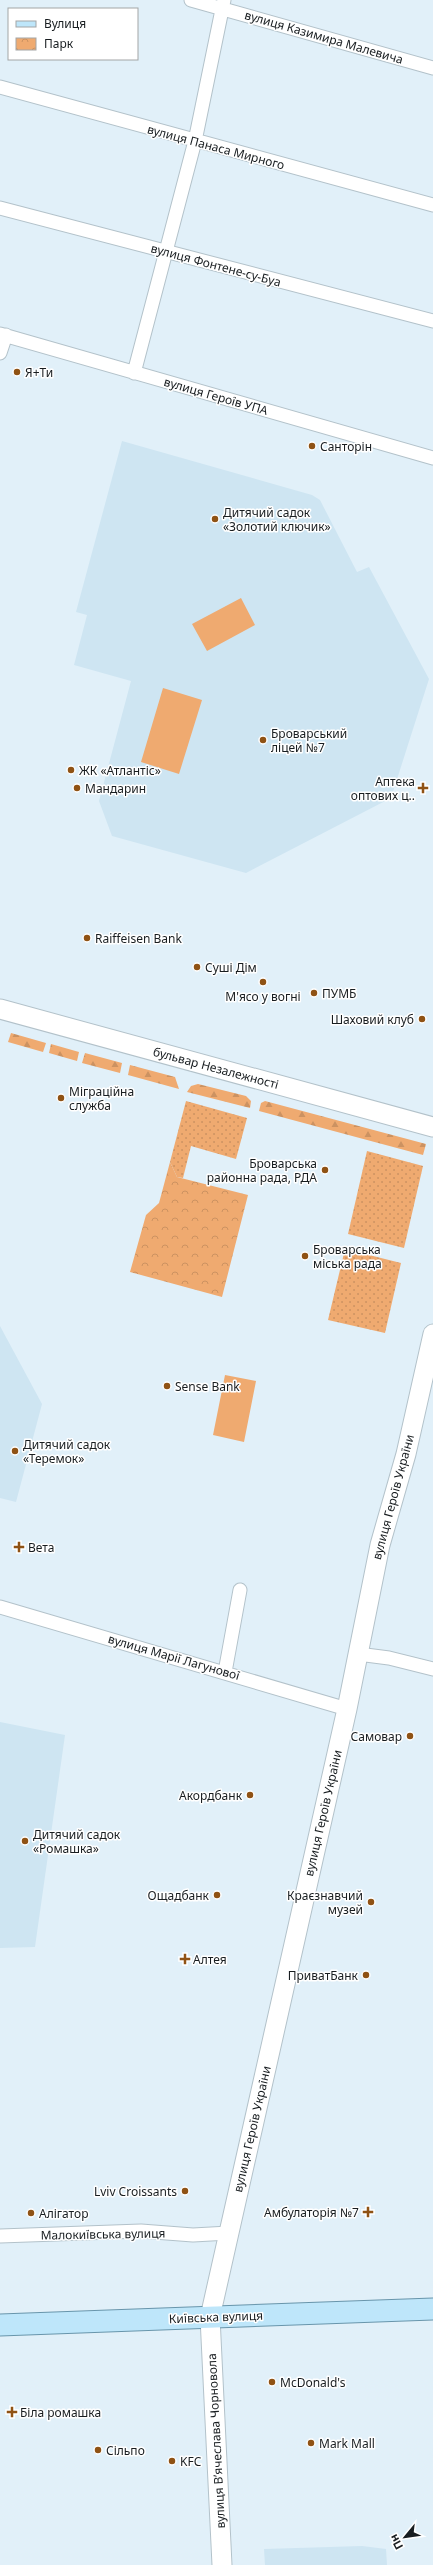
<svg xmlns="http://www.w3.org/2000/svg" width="433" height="2565" font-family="'Noto Sans',sans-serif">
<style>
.built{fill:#cee5f2}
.grass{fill:url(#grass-dots)}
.forest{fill:url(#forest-firs)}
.park{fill:url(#park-crowns)}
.pitch{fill:#efaa70}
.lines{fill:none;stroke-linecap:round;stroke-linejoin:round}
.street-casing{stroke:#b3c2ca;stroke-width:15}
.secondary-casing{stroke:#b3c2ca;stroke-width:21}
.primary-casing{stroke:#6895ab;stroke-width:23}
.street{stroke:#fff;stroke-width:13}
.secondary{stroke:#fff;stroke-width:19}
.primary{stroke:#bee6fa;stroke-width:21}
.poi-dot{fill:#8f5214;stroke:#fff;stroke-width:1.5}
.labels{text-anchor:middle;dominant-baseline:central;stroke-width:3;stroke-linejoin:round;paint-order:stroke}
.street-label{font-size:12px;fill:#181d20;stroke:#fff}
.poi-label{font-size:12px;fill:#181d20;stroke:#fff;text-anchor:start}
</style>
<defs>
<pattern id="grass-dots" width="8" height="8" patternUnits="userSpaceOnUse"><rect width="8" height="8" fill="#efaa70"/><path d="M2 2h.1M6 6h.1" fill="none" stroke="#cc9261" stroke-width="1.8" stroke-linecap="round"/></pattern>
<pattern id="forest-firs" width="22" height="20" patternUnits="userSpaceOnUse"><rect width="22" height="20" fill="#efaa70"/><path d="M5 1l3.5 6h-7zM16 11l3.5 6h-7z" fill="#cc9261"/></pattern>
<pattern id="park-crowns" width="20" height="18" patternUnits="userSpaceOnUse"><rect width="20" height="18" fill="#efaa70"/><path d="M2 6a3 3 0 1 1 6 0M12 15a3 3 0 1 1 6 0" fill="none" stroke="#cc9261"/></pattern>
</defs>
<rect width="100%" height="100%" fill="#e1f0f9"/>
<!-- built -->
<path class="built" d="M122 441 312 495 320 500 357 572 369 567 429 679 391 798 246 873 112 836 99 801 131 681 74 665 87 615 76 612Z
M0 1326 42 1404 16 1502 0 1498Z
M0 1722 65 1735 35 1947 0 1948Z
M362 2546 386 2549 387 2565H265L264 2549Z"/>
<!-- grass -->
<path class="grass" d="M186 1101 247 1118 236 1159 191 1146 183 1178 177 1177 170 1162Z
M367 1151 423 1166 404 1248 348 1234Z
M345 1249 401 1263 385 1333 328 1320Z"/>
<!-- forest -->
<path class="forest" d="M11 1033 46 1043 43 1052 8 1042Z
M51 1044 79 1052 77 1061 49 1053Z
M85 1053 122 1063 120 1073 82 1063Z
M130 1065 175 1077 179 1089 128 1075Z
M198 1084 246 1096 251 1101 250 1108 187 1092 191 1086Z
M265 1101 426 1144 423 1155 259 1111 261 1103Z"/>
<!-- park -->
<path class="park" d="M170 1162 177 1177 248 1195 222 1297 130 1272 146 1215 159 1203Z"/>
<!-- pitch -->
<path class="pitch" d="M241 598 255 625 207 651 192 624Z
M163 688 202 700 179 774 141 762Z
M225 1375 256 1381 244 1442 213 1435Z"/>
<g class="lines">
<!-- street casing -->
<g class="street-casing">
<path id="street" d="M191 0 433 68
M0 87 433 205
M0 208 433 321
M0 334 433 458
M0 353 6 335
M134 373 195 141 224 0
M0 1607 347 1709
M358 1654 389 1658 433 1669
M225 1672 240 1590
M0 2236 141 2231 193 2235 229 2233"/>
</g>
<!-- secondary casing -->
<g class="secondary-casing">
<path id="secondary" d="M0 1009 433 1127
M222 2565 210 2317 347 1709 380 1545 406 1454 433 1334"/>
</g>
<!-- primary casing -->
<g class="primary-casing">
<path id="primary" d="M0 2325 433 2309"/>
</g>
<!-- street -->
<use href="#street" class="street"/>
<!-- secondary -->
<use href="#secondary" class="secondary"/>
<!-- primary -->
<use href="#primary" class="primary"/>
</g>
<!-- markers -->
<g class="poi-dot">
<circle cx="17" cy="372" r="4"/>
<circle cx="312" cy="446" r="4"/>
<circle cx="215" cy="519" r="4"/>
<circle cx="263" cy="740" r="4"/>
<circle cx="71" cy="770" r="4"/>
<circle cx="77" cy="788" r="4"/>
<path d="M421 782h4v4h4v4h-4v4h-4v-4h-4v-4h4z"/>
<circle cx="87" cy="938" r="4"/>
<circle cx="197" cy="967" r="4"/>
<circle cx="263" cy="982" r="4"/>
<circle cx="314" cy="993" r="4"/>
<circle cx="422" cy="1019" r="4"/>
<circle cx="61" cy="1098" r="4"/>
<circle cx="325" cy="1170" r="4"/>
<circle cx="305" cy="1256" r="4"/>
<circle cx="167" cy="1386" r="4"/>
<circle cx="15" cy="1451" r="4"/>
<path d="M17 1541h4v4h4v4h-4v4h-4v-4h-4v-4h4z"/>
<circle cx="410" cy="1736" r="4"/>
<circle cx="250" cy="1795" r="4"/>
<circle cx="25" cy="1841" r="4"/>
<circle cx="217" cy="1895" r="4"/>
<circle cx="371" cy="1902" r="4"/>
<path d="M183 1953h4v4h4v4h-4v4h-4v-4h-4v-4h4z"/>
<circle cx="366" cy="1975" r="4"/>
<circle cx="185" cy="2191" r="4"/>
<path d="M366 2206h4v4h4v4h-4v4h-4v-4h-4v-4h4z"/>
<circle cx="31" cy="2213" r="4"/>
<circle cx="272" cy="2382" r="4"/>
<path d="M10 2406h4v4h4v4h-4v4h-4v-4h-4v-4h4z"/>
<circle cx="311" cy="2443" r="4"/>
<circle cx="98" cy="2450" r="4"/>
<circle cx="172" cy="2461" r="4"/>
</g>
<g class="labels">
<!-- street labels -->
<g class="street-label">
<text transform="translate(324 37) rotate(16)">вулиця Казимира Малевича</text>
<text transform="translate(216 147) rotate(15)">вулиця Панаса Мирного</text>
<text transform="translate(216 265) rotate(15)">вулиця Фонтене-су-Буа</text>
<text transform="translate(216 396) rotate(16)">вулиця Героїв УПА</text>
<text transform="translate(216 1068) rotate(15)">бульвар Незалежності</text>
<text transform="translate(393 1497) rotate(-75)">вулиця Героїв України</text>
<text transform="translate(174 1657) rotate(16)">вулиця Марії Лагунової</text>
<text transform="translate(323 1813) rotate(-77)">вулиця Героїв України</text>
<text transform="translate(252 2129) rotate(-77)">вулиця Героїв України</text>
<text transform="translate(103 2234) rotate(-1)">Малокиївська вулиця</text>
<text transform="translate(216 2317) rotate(-2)">Київська вулиця</text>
<text transform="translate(216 2441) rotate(-93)">вулиця Вʼячеслава Чорновола</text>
</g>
<!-- poi labels -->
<g class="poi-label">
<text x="25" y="372">Я+Ти</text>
<text x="320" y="446">Санторін</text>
<text x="223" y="512">Дитячий садок<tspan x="223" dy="14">«Золотий ключик»</tspan></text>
<text x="271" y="733">Броварський<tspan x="271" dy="14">ліцей №7</tspan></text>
<text x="79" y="770">ЖК «Атлантіс»</text>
<text x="415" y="781" text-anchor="end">Аптека<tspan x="415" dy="14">оптових ц‥</tspan></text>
<text x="85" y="788">Мандарин</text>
<text x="95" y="938">Raiffeisen Bank</text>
<text x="205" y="967">Суші Дім</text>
<text x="322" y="993">ПУМБ</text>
<text x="263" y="996" text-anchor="middle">М'ясо у вогні</text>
<text x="414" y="1019" text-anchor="end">Шаховий клуб</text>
<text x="69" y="1091">Міграційна<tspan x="69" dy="14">служба</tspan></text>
<text x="317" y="1163" text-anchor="end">Броварська<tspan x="317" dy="14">районна рада, РДА</tspan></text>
<text x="313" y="1249">Броварська<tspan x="313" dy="14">міська рада</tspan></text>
<text x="175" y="1386">Sense Bank</text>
<text x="23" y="1444">Дитячий садок<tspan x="23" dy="14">«Теремок»</tspan></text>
<text x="28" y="1547">Вета</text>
<text x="402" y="1736" text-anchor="end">Самовар</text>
<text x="242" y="1795" text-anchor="end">Акордбанк</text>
<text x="33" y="1834">Дитячий садок<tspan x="33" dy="14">«Ромашка»</tspan></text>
<text x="209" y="1895" text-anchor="end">Ощадбанк</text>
<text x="363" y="1895" text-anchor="end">Краєзнавчий<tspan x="363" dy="14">музей</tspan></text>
<text x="193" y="1959">Алтея</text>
<text x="358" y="1975" text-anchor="end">ПриватБанк</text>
<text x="177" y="2191" text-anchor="end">Lviv Croissants</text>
<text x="359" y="2212" text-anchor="end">Амбулаторія №7</text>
<text x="39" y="2213">Алігатор</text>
<text x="280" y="2382">McDonald's</text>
<text x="20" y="2412">Біла ромашка</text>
<text x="319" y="2443">Mark Mall</text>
<text x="106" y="2450">Сільпо</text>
<text x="180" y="2461">KFC</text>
</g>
</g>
<!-- legend -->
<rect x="8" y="8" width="130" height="52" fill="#ffffff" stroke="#a3a5a6"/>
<rect x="16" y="21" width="20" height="6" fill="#bee6fa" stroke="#a3a5a6"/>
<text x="44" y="28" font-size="12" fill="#181d20">Вулиця</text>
<rect x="16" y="38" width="20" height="12" fill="url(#park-crowns)" stroke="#a3a5a6"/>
<text x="44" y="48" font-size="12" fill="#181d20">Парк</text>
<!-- north arrow -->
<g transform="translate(405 2537) rotate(241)" stroke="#ffffff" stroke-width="3" paint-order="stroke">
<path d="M0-3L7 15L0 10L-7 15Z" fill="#181d20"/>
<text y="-6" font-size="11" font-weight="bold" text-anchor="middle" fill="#181d20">Пн</text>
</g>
</svg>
